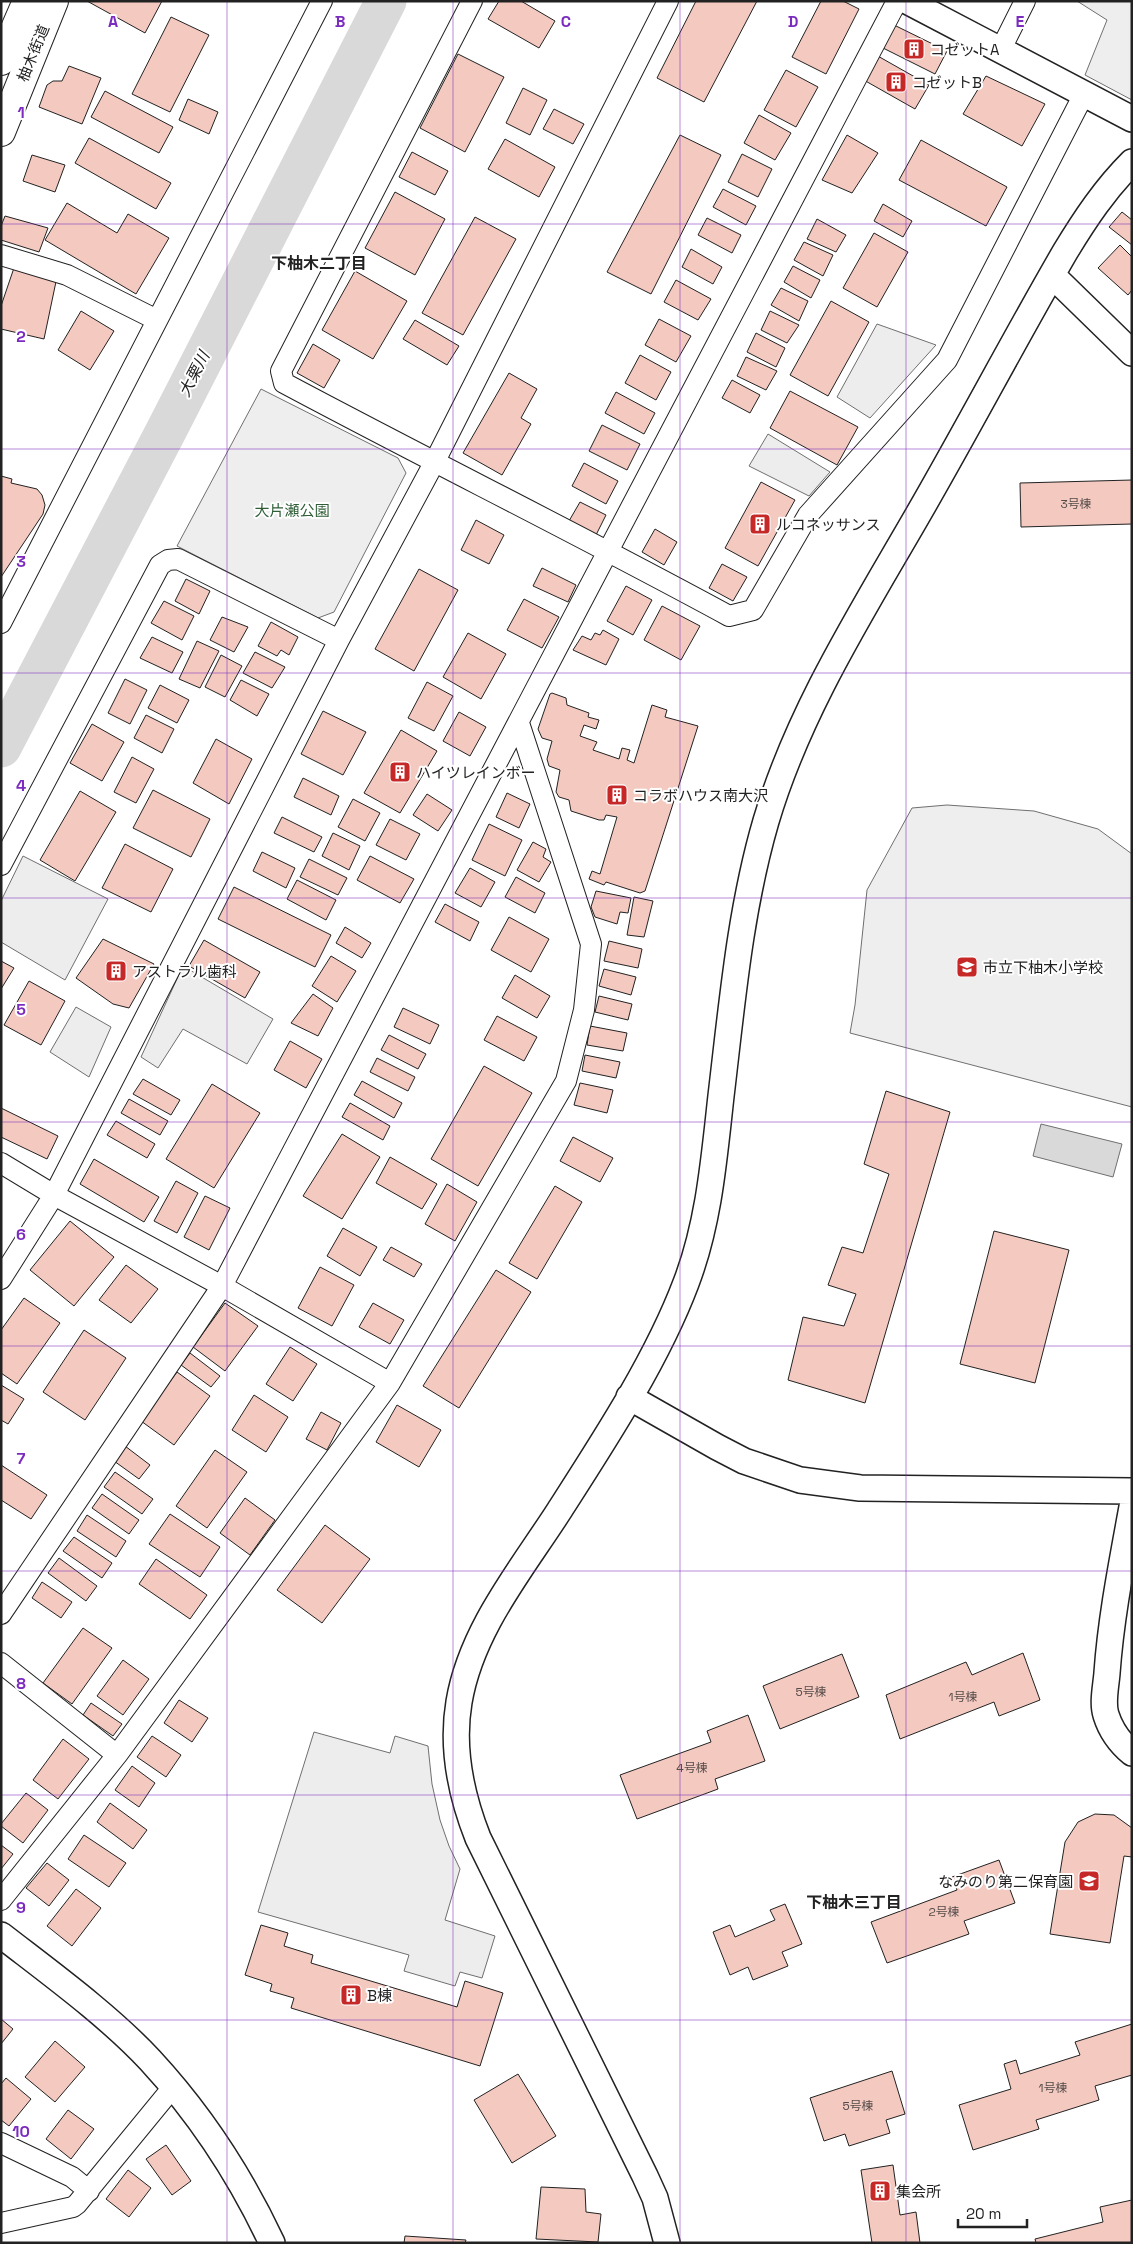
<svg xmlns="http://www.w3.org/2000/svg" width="1133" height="2244" font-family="'Space Grotesk','Noto Sans JP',sans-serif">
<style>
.green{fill:#eee;stroke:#6f6f6f}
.parking{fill:#ededed;stroke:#6f6f6f}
.water{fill:#d9d9d9;stroke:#6f6f6f}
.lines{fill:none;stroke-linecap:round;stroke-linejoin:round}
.river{stroke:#d9d9d9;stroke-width:41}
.building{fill:#f3c9c0;stroke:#222}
.minor-casing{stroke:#222;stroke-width:22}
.tertiary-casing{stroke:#222;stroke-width:28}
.primary-casing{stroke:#222;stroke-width:30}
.minor{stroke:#fff;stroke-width:20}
.tertiary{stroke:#fff;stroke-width:25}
.primary{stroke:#fff;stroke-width:28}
.grid{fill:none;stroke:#7b2cbf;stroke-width:1;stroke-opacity:0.55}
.labels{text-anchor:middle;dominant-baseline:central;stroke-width:4;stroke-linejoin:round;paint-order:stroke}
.number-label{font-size:12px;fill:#564c4a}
.poi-label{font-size:15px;fill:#222;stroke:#fff;text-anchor:start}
.street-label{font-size:15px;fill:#222;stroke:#fff}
.park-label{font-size:15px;fill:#2f5e38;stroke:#fff}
.neighbourhood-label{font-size:16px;font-weight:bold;fill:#222;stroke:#fff}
.water-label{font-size:16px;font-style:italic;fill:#222;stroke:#fff}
.grid-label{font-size:16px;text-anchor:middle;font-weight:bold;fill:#7b2cbf;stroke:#fff;stroke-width:4;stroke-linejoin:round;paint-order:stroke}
</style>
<rect width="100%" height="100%" fill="#fff"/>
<!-- green -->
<path class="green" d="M1077 1H1132V100L1085 75 1107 20Z
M261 389 398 458 406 473 334 612 318 618 177 546Z
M947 805 1034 811 1098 829 1132 854V1107L850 1033 855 1005 867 890 912 808Z"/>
<!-- parking -->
<path class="parking" d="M877 324 936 345 870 418 837 397Z
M768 434 830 472 809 496 749 466Z
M23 856 108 899 65 980 1 942V901Z
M183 966 273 1019 247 1064 183 1029 158 1068 141 1057Z
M76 1007 111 1027 89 1077 50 1052Z
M314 1732 390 1753 395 1736 428 1746 432 1784 440 1820 449 1846 460 1869 445 1920 495 1936 482 1978 460 1972 455 1986 404 1971 409 1955 258 1912Z"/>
<!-- water -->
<path class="water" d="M1041 1124 1122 1144 1113 1177 1033 1156Z"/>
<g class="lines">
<!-- river -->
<path class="river" d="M1 747 166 431 386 1"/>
</g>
<!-- building -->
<path class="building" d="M87 1H162L145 33Z
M499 1H521L555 21 539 48 488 19Z
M696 1H757L704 102 657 78Z
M821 1H843L859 9 826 74 792 57Z
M171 17 209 35 170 112 132 94Z
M892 24 947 51 935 74 881 47Z
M458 54 504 77 465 152 420 128Z
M876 55 929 85 915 109 862 79Z
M69 66 101 78 82 124 39 107 47 85 53 81H62Z
M786 70 818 87 796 127 764 110Z
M986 76 1045 104 1022 146 963 114Z
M523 88 547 100 530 135 506 123Z
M105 91 173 127 159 153 91 117Z
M188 99 218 112 209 134 179 120Z
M554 109 584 124 573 144 543 129Z
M759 115 791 133 775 160 744 143Z
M680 135 721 155 651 294 607 272Z
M847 135 878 153 852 193 822 180Z
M89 138 171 183 156 209 75 163Z
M505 139 555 167 539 197 488 169Z
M921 140 1007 187 986 226 899 180Z
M412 152 448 171 435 195 399 177Z
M742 154 772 169 758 197 728 182Z
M32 155 65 165 55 192 23 181Z
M723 189 756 206 746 225 713 207Z
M395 192 445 219 415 275 365 248Z
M67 203 117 233 128 214 169 238 136 294 45 240Z
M883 204 912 221 903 237 874 221Z
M1122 212 1132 220V245L1109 227Z
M5 216 48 228 39 252 1 240V226Z
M475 217 516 239 463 335 422 313Z
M707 218 741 235 732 253 698 235Z
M817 219 846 235 836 252 807 239Z
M874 233 908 252 877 307 843 288Z
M804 242 833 255 823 276 794 260Z
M1120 245 1132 257V290L1128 295 1098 268Z
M691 249 722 267 713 284 682 267Z
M17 259 58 272 44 339 1 329V306Z
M793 266 820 280 811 298 784 282Z
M355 271 407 301 373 359 322 330Z
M676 280 711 299 698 320 664 302Z
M781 288 808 301 799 321 771 305Z
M831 301 869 322 828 396 790 375Z
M81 311 114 331 90 370 58 350Z
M770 311 799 325 787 343 761 330Z
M659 319 691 336 676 362 645 345Z
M415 320 459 346 447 365 403 339Z
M756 333 785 348 776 367 747 352Z
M313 344 340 360 324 388 297 373Z
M640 355 671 372 656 400 625 383Z
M746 357 777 371 766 390 737 376Z
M509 373 537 389 521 418 531 424 502 475 463 453Z
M732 380 760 395 750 413 722 398Z
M790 391 858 427 837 465 770 428Z
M616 392 655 413 644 434 605 413Z
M602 425 640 444 627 470 589 451Z
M584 463 618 481 606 504 572 486Z
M1 476 12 479 11 483 37 489 42 495 45 505 43 514 1 577Z
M1132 480V524L1021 527 1020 483Z
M761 482 795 500 758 566 725 548Z
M580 502 606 515 596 535 569 521Z
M476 520 504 535 489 564 461 550Z
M655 529 677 542 664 565 642 552Z
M722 564 747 577 733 601 709 588Z
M542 568 576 585 568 602 533 586Z
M419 569 458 590 414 671 375 649Z
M186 579 210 591 199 614 175 601Z
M626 586 652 600 633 635 607 621Z
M524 599 559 617 542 648 507 630Z
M164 601 194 616 182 640 151 623Z
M662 606 700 626 681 660 644 640Z
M222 617 248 627 234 652 210 640Z
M271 622 298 637 289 655 281 650 277 656 258 646Z
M603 630 619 639 606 665 573 650 582 636 591 640 595 633 600 635Z
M468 633 506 654 481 699 443 677Z
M152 637 183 652 172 673 140 658Z
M197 641 219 651 200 688 179 679Z
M255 652 285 667 272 688 243 673Z
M221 655 242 666 225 697 205 687Z
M125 679 147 690 130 724 108 713Z
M241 680 269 694 257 716 230 700Z
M427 682 453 696 434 731 408 718Z
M160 685 189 700 177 723 148 708Z
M552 693 566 698 567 705 589 713 588 717 599 720 596 729 584 725 580 736 597 742 593 750 619 759 622 748 630 750 627 760 634 763 652 705 667 710 665 717 698 726 645 891 640 893 606 882 604 885 589 879 592 871 600 874 617 817 606 815 604 820H599L571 811 569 800 559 797 556 792 560 770 549 766 547 759 552 741 542 738 538 729 550 694Z
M323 711 366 732 343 775 301 754Z
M459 712 486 727 470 756 443 741Z
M146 715 174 729 162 753 134 738Z
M92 724 124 742 102 781 70 763Z
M401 730 437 751 400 813 364 793Z
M216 739 252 759 229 804 193 783Z
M132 757 154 769 136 803 114 792Z
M303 778 339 796 331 815 294 797Z
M153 790 210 819 191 857 133 828Z
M80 791 116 812 75 881 40 860Z
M507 793 530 804 519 828 496 817Z
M427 794 452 810 438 831 413 815Z
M353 799 380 813 365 841 338 827Z
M282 817 322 837 314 852 274 833Z
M390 819 420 834 406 860 376 845Z
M489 824 522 840 505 876 472 860Z
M333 833 360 846 349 870 322 856Z
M533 842 546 849 543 857 551 862 539 882 517 870Z
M125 844 173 869 151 912 102 888Z
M262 852 295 868 286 888 253 871Z
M370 856 414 879 400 903 357 880Z
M309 859 347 878 338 895 300 877Z
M470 868 495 882 481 907 455 893Z
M516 877 545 893 535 913 505 897Z
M297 880 336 900 326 920 287 899Z
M234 887 331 935 315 967 218 919Z
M596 891 631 898 628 913 620 912 617 924 595 917 591 907Z
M634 897 653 901 644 937 627 935Z
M445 904 479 922 470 941 435 922Z
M509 917 549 939 531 972 491 950Z
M345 927 371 943 362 958 336 943Z
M103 939 154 964 129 1008 113 1004 76 978Z
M204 940 260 972 245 998 189 966Z
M609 941 642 949 638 968 604 961Z
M331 956 356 971 337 1002 312 986Z
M1 961 14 968 1 989Z
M604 969 636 977 631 995 599 986Z
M515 975 550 996 537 1018 502 998Z
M29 981 65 1001 41 1045 4 1025Z
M313 994 333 1008 318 1036 291 1023Z
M599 996 632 1004 628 1020 595 1012Z
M403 1008 439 1025 430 1044 394 1027Z
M497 1016 537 1037 524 1061 484 1040Z
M590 1026 627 1033 623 1051 587 1045Z
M389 1035 426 1054 418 1069 381 1050Z
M290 1041 322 1059 306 1088 274 1070Z
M585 1055 620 1062 616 1078 582 1071Z
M377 1058 415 1077 408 1091 370 1072Z
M484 1066 532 1093 478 1186 431 1159Z
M143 1079 180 1100 171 1115 133 1094Z
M362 1081 402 1103 394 1118 354 1095Z
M580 1083 613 1090 607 1113 574 1105Z
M212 1084 260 1113 214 1188 166 1159Z
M886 1091 950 1112 865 1403 788 1380 803 1317 844 1326 856 1294 828 1285 842 1247 863 1253 889 1174 864 1164Z
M129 1099 168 1121 160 1135 121 1113Z
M350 1103 390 1126 383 1140 342 1117Z
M1 1108 58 1136 47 1159 1 1137Z
M116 1121 155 1144 147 1158 107 1135Z
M342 1134 380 1157 342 1219 303 1196Z
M573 1137 613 1158 600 1182 560 1161Z
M390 1157 437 1184 422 1209 376 1183Z
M94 1159 159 1197 144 1222 80 1184Z
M176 1181 198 1193 177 1233 154 1221Z
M447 1184 477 1202 455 1241 425 1224Z
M555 1186 582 1202 537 1279 509 1263Z
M205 1196 230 1208 209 1250 184 1237Z
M70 1221 114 1257 74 1306 30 1270Z
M343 1228 377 1247 360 1276 327 1256Z
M994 1231 1069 1250 1035 1383 960 1364Z
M391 1247 422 1264 414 1277 383 1260Z
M126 1265 158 1289 131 1323 99 1300Z
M320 1267 354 1285 332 1326 298 1308Z
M496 1270 531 1292 459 1408 423 1386Z
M24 1298 60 1323 17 1384 1 1373V1330Z
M225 1303 258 1326 225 1371 193 1347Z
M373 1303 404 1320 390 1344 359 1327Z
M84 1330 126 1358 85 1420 43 1392Z
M290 1347 317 1364 293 1401 266 1384Z
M190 1353 220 1376 211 1387 181 1365Z
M177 1372 210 1396 174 1445 141 1421Z
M1 1385 24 1399 8 1424 1 1420Z
M254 1395 288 1417 266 1452 232 1430Z
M397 1405 441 1430 419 1467 376 1442Z
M321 1412 341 1423 327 1450 306 1439Z
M125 1446 150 1465 139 1479 114 1461Z
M215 1450 247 1472 207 1528 176 1506Z
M1 1465 47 1495 31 1519 1 1500Z
M115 1472 153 1499 142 1514 104 1487Z
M102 1494 139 1520 129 1534 92 1508Z
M245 1498 275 1520 250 1555 220 1533Z
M170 1514 220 1547 200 1577 149 1544Z
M87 1515 126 1541 116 1557 77 1531Z
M325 1525 370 1559 322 1623 277 1590Z
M74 1537 112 1563 102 1578 63 1551Z
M59 1558 97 1586 86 1601 48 1573Z
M156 1559 207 1595 190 1619 139 1584Z
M42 1582 72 1602 61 1618 32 1598Z
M83 1628 112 1648 72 1704 43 1683Z
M1023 1653 1040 1700 999 1716 994 1702 900 1739 886 1695 966 1662 972 1675Z
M842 1654 859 1697 780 1729 763 1686Z
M123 1660 149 1679 123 1715 97 1696Z
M179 1700 208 1718 192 1742 164 1723Z
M91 1703 122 1724 113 1736 83 1715Z
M748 1715 765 1761 715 1779 718 1789 637 1819 620 1775 711 1742 707 1731Z
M152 1736 181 1755 166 1777 137 1757Z
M63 1739 89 1759 58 1799 33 1780Z
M132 1766 155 1783 139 1807 115 1790Z
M26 1793 48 1810 23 1843 1 1826V1824Z
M110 1803 147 1830 133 1849 97 1822Z
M1095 1814 1114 1815 1132 1828V1857L1124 1856 1110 1943 1050 1934 1065 1842 1078 1822Z
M84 1835 126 1863 109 1887 68 1859Z
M1 1845 13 1854 1 1869Z
M999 1860 1015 1903 964 1921 969 1934 887 1963 871 1922 957 1890 952 1877Z
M47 1863 69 1880 49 1906 26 1888Z
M76 1889 101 1908 72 1946 47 1926Z
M785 1904 802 1944 782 1952 788 1966 753 1980 748 1967 730 1975 713 1932 730 1925 735 1937 775 1920 770 1910Z
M261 1925 288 1933 284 1946 313 1955 311 1963 457 2007 465 1981 503 1993 480 2066 291 2008 294 1998 270 1991 272 1984 245 1975Z
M1 2019 13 2029 1 2044Z
M1132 2024V2075L1095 2086 1099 2100 1036 2120 1039 2129 973 2150 959 2105 1011 2089 1004 2064 1016 2060 1020 2074 1080 2055 1075 2042Z
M55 2041 85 2067 55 2102 25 2077Z
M892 2071 905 2114 886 2120 890 2133 849 2146 845 2134 824 2141 810 2098Z
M518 2074 556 2136 512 2163 474 2100Z
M6 2078 31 2099 9 2126 1 2120V2084Z
M68 2110 94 2129 71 2159 46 2139Z
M166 2145 191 2181 172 2195 146 2159Z
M893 2165 900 2215 916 2212 920 2243H872L861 2170Z
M128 2170 151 2188 129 2217 106 2199Z
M541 2187 585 2189 586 2212 601 2214 598 2242 536 2239Z
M1132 2200V2243H1036L1035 2239 1103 2222 1100 2207Z
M405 2236 466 2240 465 2243H404Z"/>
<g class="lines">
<!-- minor casing -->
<g class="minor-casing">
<path id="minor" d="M472 1 281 371 284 383C432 462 582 536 729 616L753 610 808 515 947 360 1084 94
M1001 49 1025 1
M1 255 67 275 157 320
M1 623 322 1
M1 865 160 565 168 560 178 559 339 640
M1 1163 54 1195 222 1286 390 1383
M1 1279 54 1195 339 640 434 463 668 1
M1 1614 222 1286 897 1
M1 1663 117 1755
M1 1900 117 1755 390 1383 566 1081 584 1010 591 944 519 723
M1 2143 72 2177 89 2191
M1 2223 73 2207 77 2204 173 2087"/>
</g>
<!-- tertiary casing -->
<g class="tertiary-casing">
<path id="tertiary" d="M907 1 1132 119
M1052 275 1132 353
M629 1397 717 1447 744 1461 800 1480 860 1488 1132 1491
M1132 1507C1122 1562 1111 1617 1107 1673 1106 1686 1102 1703 1106 1715 1111 1731 1120 1743 1132 1753
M1 1935C50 1973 108 2015 150 2060 200 2114 241 2177 272 2243
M667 2243 655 2198 645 2176 478 1838C461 1795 451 1749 459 1702 471 1630 521 1570 559 1511 604 1441 657 1360 686 1283 709 1223 714 1159 721 1096 732 1004 740 910 766 821 798 713 860 615 916 518 967 430 1014 340 1065 252 1085 219 1105 189 1132 162"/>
</g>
<!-- primary casing -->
<g class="primary-casing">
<path id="primary" d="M1 61 27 1
M1 132 54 1"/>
</g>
<!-- minor -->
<use href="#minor" class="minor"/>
<!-- tertiary -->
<use href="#tertiary" class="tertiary"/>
<!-- primary -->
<use href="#primary" class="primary"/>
</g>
<!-- grid -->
<path class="grid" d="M227 1V2243M453 1V2243M680 1V2243M906 1V2243M1 224H1132M1 449H1132M1 673H1132M1 898H1132M1 1122H1132M1 1346H1132M1 1571H1132M1 1795H1132M1 2020H1132"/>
<!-- icons -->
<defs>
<g id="building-square" transform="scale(1.125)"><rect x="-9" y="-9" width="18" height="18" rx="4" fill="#c62828" stroke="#fff"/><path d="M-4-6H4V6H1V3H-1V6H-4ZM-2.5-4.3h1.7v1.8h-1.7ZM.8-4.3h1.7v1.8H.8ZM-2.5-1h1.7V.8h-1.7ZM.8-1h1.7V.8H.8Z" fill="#fff"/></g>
<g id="school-square" transform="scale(1.125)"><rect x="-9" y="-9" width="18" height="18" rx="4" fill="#c62828" stroke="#fff"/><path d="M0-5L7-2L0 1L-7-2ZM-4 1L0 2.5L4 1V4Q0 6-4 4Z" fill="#fff"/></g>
</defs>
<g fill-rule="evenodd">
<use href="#building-square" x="914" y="49"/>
<use href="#building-square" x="896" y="82"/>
<use href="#building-square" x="760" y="524"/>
<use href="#building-square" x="400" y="772"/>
<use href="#building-square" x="617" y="795"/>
<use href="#school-square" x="967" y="967"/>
<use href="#building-square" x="116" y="971"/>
<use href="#school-square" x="1089" y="1881"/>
<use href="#building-square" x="351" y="1995"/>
<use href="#building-square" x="880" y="2191"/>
</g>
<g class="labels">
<!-- number labels -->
<g class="number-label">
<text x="1076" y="504">3号棟</text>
<text x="811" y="1692">5号棟</text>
<text x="963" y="1697">1号棟</text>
<text x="692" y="1768">4号棟</text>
<text x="944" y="1912">2号棟</text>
<text x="1053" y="2088">1号棟</text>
<text x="858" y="2106">5号棟</text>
</g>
<!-- poi labels -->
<g class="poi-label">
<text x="930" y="49">コゼットA</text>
<text x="912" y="82">コゼットB</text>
<text x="776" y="524">ルコネッサンス</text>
<text x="416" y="772">ハイツレインボー</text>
<text x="633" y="795">コラボハウス南大沢</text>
<text x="983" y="967">市立下柚木小学校</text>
<text x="132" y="971">アストラル歯科</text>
<text x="1073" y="1881" text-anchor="end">なみのり第二保育園</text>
<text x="367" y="1995">B棟</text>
<text x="896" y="2191">集会所</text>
</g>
<!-- street labels -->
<g class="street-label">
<text transform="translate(33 53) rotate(-68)">柚木街道</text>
</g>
<!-- park labels -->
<g class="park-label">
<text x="292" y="510">大片瀬公園</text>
</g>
<!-- neighbourhood labels -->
<g class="neighbourhood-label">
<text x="319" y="263">下柚木二丁目</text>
<text x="854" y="1902">下柚木三丁目</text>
</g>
<!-- water labels -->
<g class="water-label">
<text transform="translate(194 374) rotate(-63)">大栗川</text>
</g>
</g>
<g class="grid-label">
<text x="113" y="27">A</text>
<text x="340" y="27">B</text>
<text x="566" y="27">C</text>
<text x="793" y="27">D</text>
<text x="1020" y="27">E</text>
<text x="21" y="118">1</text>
<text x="21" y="342">2</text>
<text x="21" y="567">3</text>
<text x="21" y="791">4</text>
<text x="21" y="1015">5</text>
<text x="21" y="1240">6</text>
<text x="21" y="1464">7</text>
<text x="21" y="1689">8</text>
<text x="21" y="1913">9</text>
<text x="21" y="2137">10</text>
</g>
<!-- border -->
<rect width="1133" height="2244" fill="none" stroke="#222222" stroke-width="5"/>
<!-- scale -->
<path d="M958 2219v8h69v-8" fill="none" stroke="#222222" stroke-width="2.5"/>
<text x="966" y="2219" font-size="15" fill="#222222" stroke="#ffffff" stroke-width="4" paint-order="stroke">20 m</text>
</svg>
